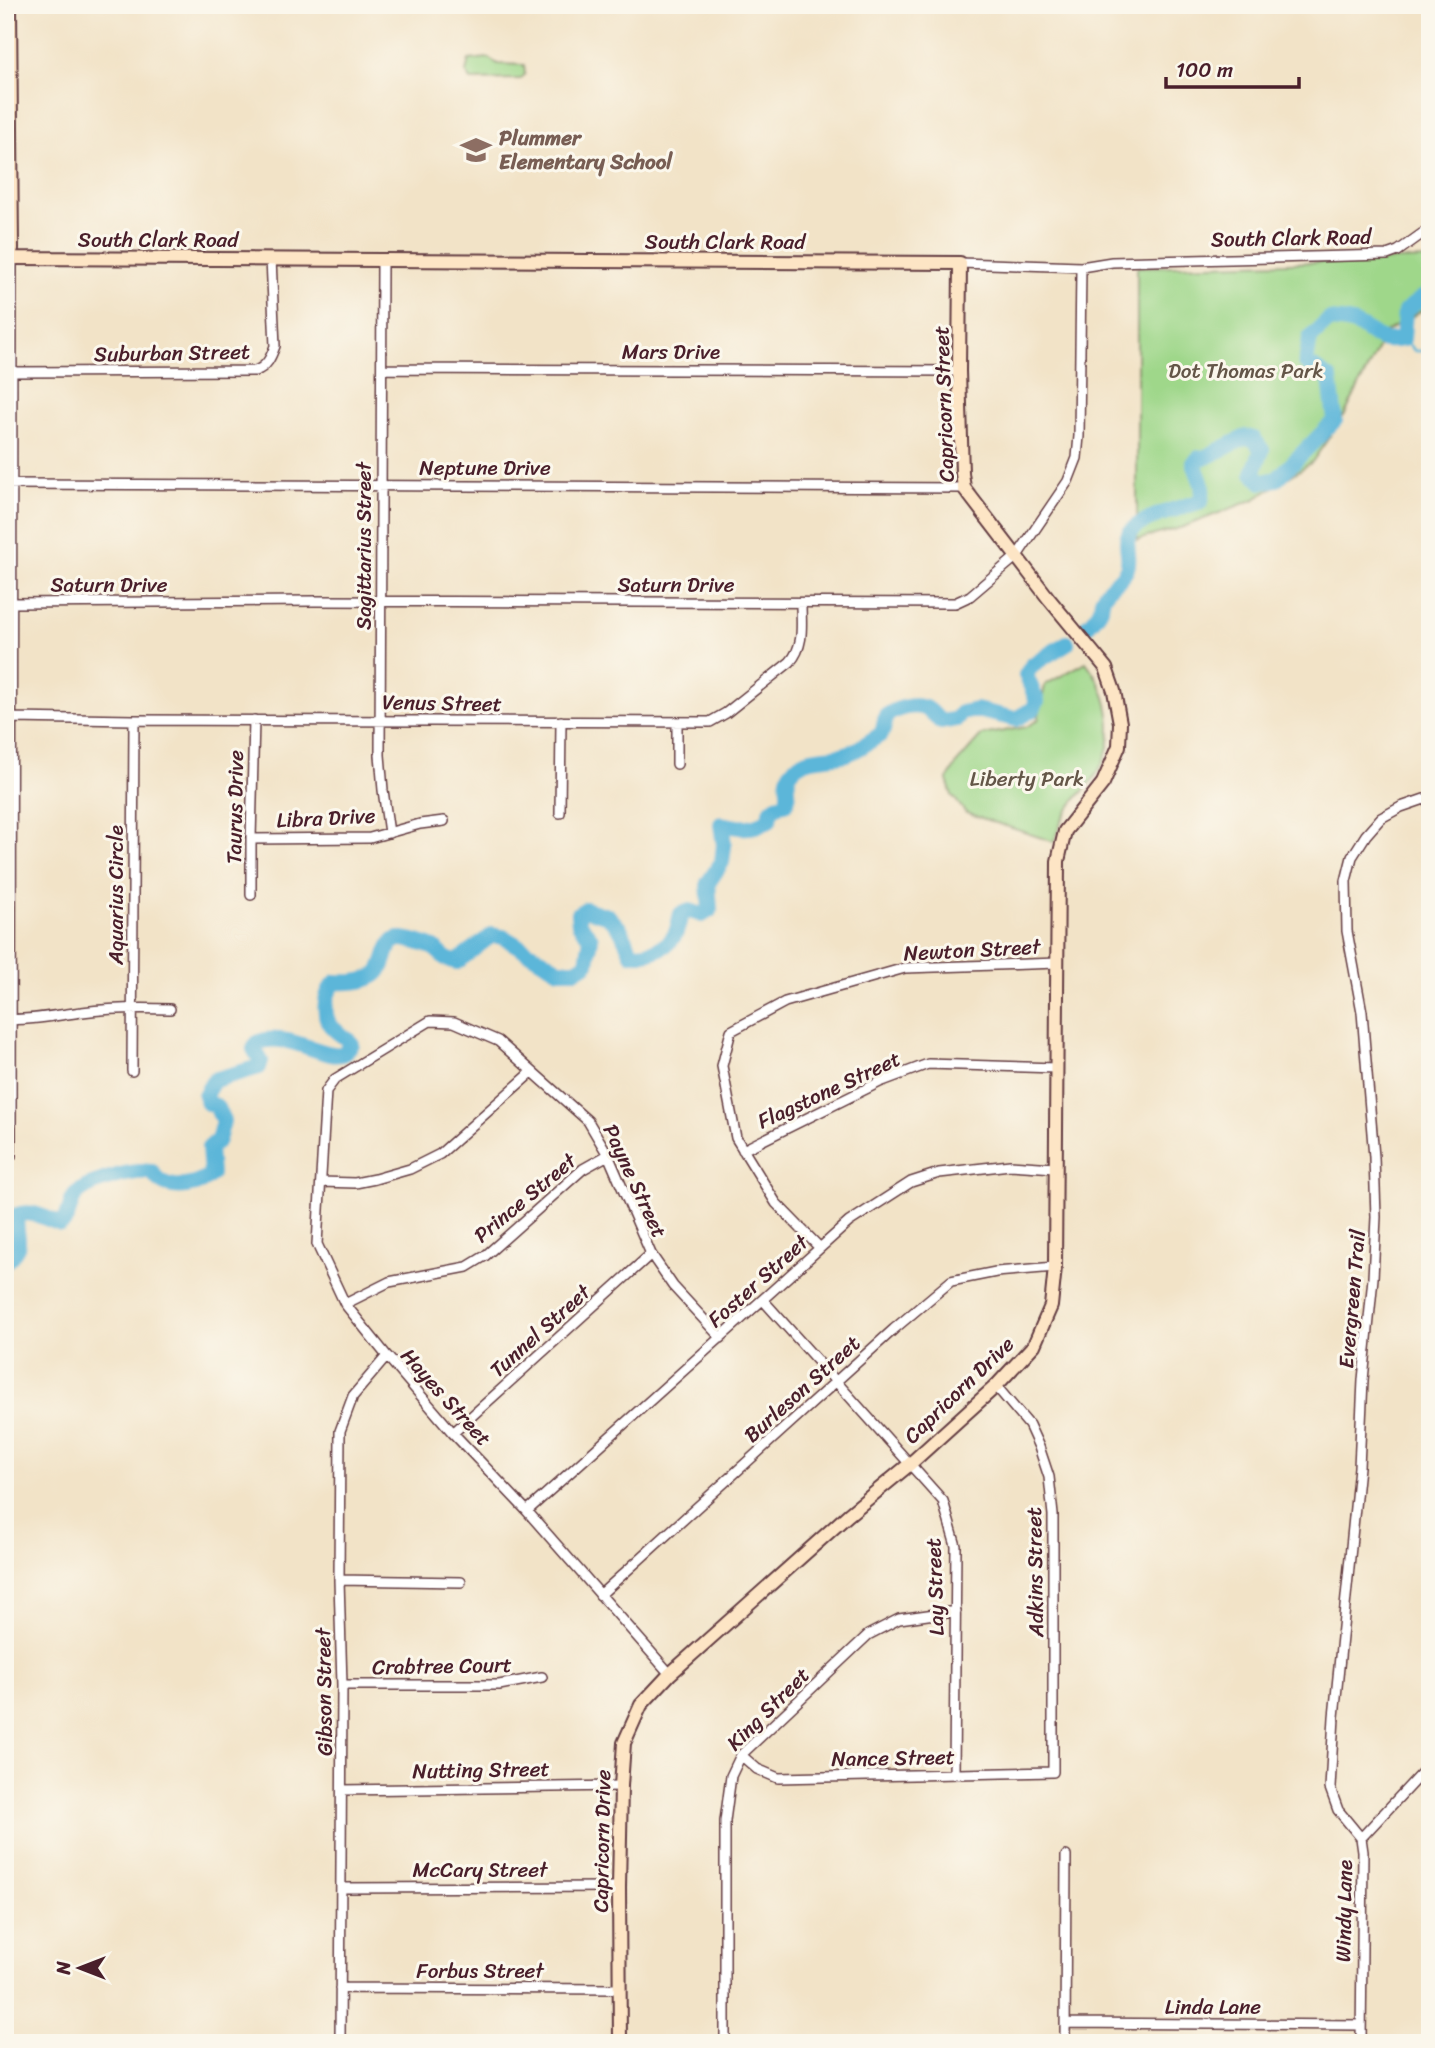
<svg xmlns="http://www.w3.org/2000/svg" width="1435" height="2048" font-family="Sriracha,sans-serif">
<style>
.green{fill:#9fd78a;stroke:#747b5a;stroke-width:2}
.lines{fill:none;stroke-linecap:round;stroke-linejoin:round}
.stream{stroke:#5bb6d9;stroke-width:2.5}
.river{stroke:#5bb6d9;stroke-width:16}
.street-casing{stroke:#633c42;stroke-width:12}
.secondary-casing{stroke:#633c42;stroke-width:16}
.street{stroke:#fff;stroke-width:9}
.secondary{stroke:#fde5c5;stroke-width:12}
.labels{text-anchor:middle;dominant-baseline:central;stroke-width:6;stroke-linejoin:round;paint-order:stroke}
.education-label{font-size:21px;font-weight:bold;fill:#785e54;stroke:#fbf7ec;text-anchor:start}
.street-label{font-size:21px;fill:#4a1f2b;stroke:#fbf7ec}
.park-label{font-size:21px;fill:#645648;stroke:#fbf7ec}
</style>
<rect width="100%" height="100%" fill="#fbf7ec"/>
<filter id="ink" filterUnits="userSpaceOnUse"><feTurbulence type="fractalNoise" baseFrequency=".0143" numOctaves="2"/><feDisplacementMap in="SourceGraphic" scale="14" xChannelSelector="R" yChannelSelector="G"/><feConvolveMatrix kernelMatrix="1 2 1 2 8 2 1 2 1" color-interpolation-filters="sRGB"/></filter>
<filter id="wash" filterUnits="userSpaceOnUse"><feTurbulence type="fractalNoise" baseFrequency=".00686" numOctaves="4" result="noise"/><feDisplacementMap in="SourceGraphic" scale="28" xChannelSelector="R" yChannelSelector="G"/><feGaussianBlur stdDeviation="1.57" result="paint"/><feColorMatrix in="noise" values="0 0 0 0 0 0 0 0 0 0 0 0 0 0 0 0 0 1.4 0 .05"/><feComposite in="paint" operator="in"/></filter>
<g filter="url(#wash)">
<rect width="100%" height="100%" fill="#f2e3c7"/>
<!-- green -->
<path class="green" d="M488 58 498 64 524 65 525 74 521 79 471 80 466 72 469 60Z
M1430 259V306L1386 332 1345 414 1312 462 1255 499 1183 527 1137 540V267Z
M1086 662C1112 696 1120 741 1094 778 1088 787 1079 794 1073 803 1064 814 1058 828 1054 842L966 813 952 795 947 780 957 763 982 735 1026 727 1038 720 1045 685Z"/>
<g class="lines">
<!-- stream -->
<path class="stream" d="M1403 339 1415 351H1430"/>
<!-- river -->
<path class="river" d="M1084 629C1090 623 1098 616 1101 608 1102 601 1101 598 1106 592 1112 584 1124 578 1127 568 1132 556 1122 541 1131 531 1145 516 1182 508 1201 501L1203 487 1194 463 1199 458 1206 457 1246 437 1254 439 1262 450 1253 473 1262 482 1277 479 1335 420 1330 379 1306 363 1310 338 1329 320C1338 321 1349 321 1357 325 1379 335 1374 344 1403 339L1405 311 1430 292
M5 1262C28 1243 13 1237 17 1215 30 1209 47 1219 61 1224 70 1219 68 1205 75 1196 87 1182 134 1169 152 1172 155 1175 157 1179 160 1181 175 1191 200 1186 211 1174L209 1148 218 1140 223 1121 216 1106 208 1103 205 1095 214 1080 259 1067 261 1061 254 1049 257 1043C286 1029 328 1062 344 1053 346 1051 350 1046 352 1044 346 1037 340 1035 334 1029 321 1018 324 992 336 982 347 983 364 982 374 976 389 968 383 939 401 939 408 939 428 945 434 948 443 954 443 960 457 962L492 935 503 937 559 970H576L587 963 591 938 579 924 578 914 586 909 608 916 621 930 632 954C647 954 665 950 674 936 678 931 679 920 681 914L690 911 702 915 710 910 708 883 722 862 724 845 721 824C739 828 752 830 769 820 769 809 775 805 785 804 793 794 783 784 790 773 802 754 827 759 846 754 858 751 869 741 880 735L883 730 886 716C896 708 915 703 927 709 932 711 936 718 941 722L957 719 961 713 976 710 1016 719 1033 709 1037 701 1026 675 1032 665 1067 643"/>
</g>
</g>
<g filter="url(#ink)">
<g class="lines">
<!-- street casing -->
<g class="street-casing">
<path id="street" d="M382 260 380 755 383 790 389 833
M960 263 1081 267 1112 262 1387 255 1398 251 1430 228
M382 369 959 371
M12 372 255 371C267 367 271 357 275 346L271 259
M5 484 964 488
M12 603 315 601 955 603 970 596 1017 556 1068 481 1077 458 1079 436 1081 267
M12 718 134 720 710 722 726 713 790 662C805 645 801 624 801 603
M677 764V723
M560 813 561 721
M251 839 370 838 420 824 444 821
M251 895V839L254 720
M5 1019C31 1021 56 1015 82 1012 111 1008 141 1008 170 1009
M132 1071 134 720
M743 1150 880 1082 928 1064 1056 1068
M11 1156 12 255
M321 1182 355 1183 375 1179 410 1169 440 1154 532 1072
M820 1248 776 1203 736 1138 722 1066 731 1031 785 1002 905 968 1058 963
M763 1300 943 1501 956 1546 954 1774
M345 1304 389 1282 467 1267 485 1256 583 1169 608 1155
M453 1433 651 1254
M527 1511 849 1222 911 1182 939 1173 1010 1165 1055 1168
M339 1580 461 1582
M600 1595 894 1329 951 1281 996 1272 1055 1267
M670 1674 527 1511 453 1433 387 1356 345 1304 317 1244 326 1091 335 1079 430 1021 454 1022 498 1041 588 1121 608 1155 651 1254 673 1286 721 1338
M342 1685H499L542 1677
M741 1755 757 1769 778 1778 1053 1772V1515L1049 1477 1039 1447 1029 1425 996 1386
M342 1790 621 1786
M1361 1838 1338 1810 1330 1788 1334 1717 1359 1467 1363 1380 1373 1278 1376 1217 1374 1157 1365 1049 1362 1012 1347 931 1346 881 1352 857 1366 835 1381 818 1401 807 1430 797
M342 1888 619 1887
M340 1988 620 1989
M1065 2023 1361 2025
M340 2043 342 1685 339 1580 340 1431 353 1396 387 1356
M725 2043V1821L731 1776 741 1755 868 1635 899 1619 956 1611
M1065 2043 1066 1856
M1361 2043 1363 1852 1361 1838 1430 1764"/>
</g>
<!-- secondary casing -->
<g class="secondary-casing">
<path id="secondary" d="M5 249H12L10 5
M12 258 960 263 959 371 962 473 964 488 1049 599 1106 668 1114 691 1120 723 1119 746 1103 783 1065 831 1058 861 1055 1267 1051 1306 1034 1345 996 1386 910 1464 848 1515 670 1674 641 1705 624 1743 621 1786 619 1887 620 2043"/>
</g>
<!-- street -->
<use href="#street" class="street"/>
<!-- secondary -->
<use href="#secondary" class="secondary"/>
</g>
</g>
<!-- icons -->
<defs>
<g id="school-bare" transform="scale(2.415)"><path d="M0-5L7-2L0 1L-7-2ZM-4 1L0 2.5L4 1V4Q0 6-4 4Z" fill="#8d6e63" stroke="#fbf7ec" stroke-width="2.5" paint-order="stroke"/></g>
</defs>
<g fill-rule="evenodd">
<use href="#school-bare" x="476" y="150"/>
</g>
<g class="labels">
<!-- education labels -->
<g class="education-label">
<text x="499" y="138">Plummer<tspan x="499" dy="24">Elementary School</tspan></text>
</g>
<!-- street labels -->
<g class="street-label">
<text transform="translate(1291 238) rotate(-1)">South Clark Road</text>
<text x="158" y="240">South Clark Road</text>
<text x="725" y="242">South Clark Road</text>
<text x="671" y="352">Mars Drive</text>
<text transform="translate(172 353) rotate(-1)">Suburban Street</text>
<text transform="translate(944 404) rotate(-92)">Capricorn Street</text>
<text x="485" y="468">Neptune Drive</text>
<text transform="translate(364 546) rotate(-90)">Sagittarius Street</text>
<text x="109" y="585">Saturn Drive</text>
<text x="676" y="585">Saturn Drive</text>
<text transform="translate(442 703) rotate(1)">Venus Street</text>
<text transform="translate(235 807) rotate(-89)">Taurus Drive</text>
<text transform="translate(326 818) rotate(-3)">Libra Drive</text>
<text transform="translate(116 895) rotate(-90)">Aquarius Circle</text>
<text transform="translate(972 950) rotate(-3)">Newton Street</text>
<text transform="translate(829 1090) rotate(-25)">Flagstone Street</text>
<text transform="translate(635 1181) rotate(65)">Payne Street</text>
<text transform="translate(525 1198) rotate(-40)">Prince Street</text>
<text transform="translate(758 1281) rotate(-42)">Foster Street</text>
<text transform="translate(1352 1299) rotate(-85)">Evergreen Trail</text>
<text transform="translate(540 1331) rotate(-42)">Tunnel Street</text>
<text transform="translate(802 1389) rotate(-42)">Burleson Street</text>
<text transform="translate(959 1390) rotate(-44)">Capricorn Drive</text>
<text transform="translate(446 1397) rotate(48)">Hayes Street</text>
<text transform="translate(1035 1572) rotate(-91)">Adkins Street</text>
<text transform="translate(935 1587) rotate(-92)">Lay Street</text>
<text transform="translate(442 1666) rotate(-1)">Crabtree Court</text>
<text transform="translate(324 1692) rotate(-91)">Gibson Street</text>
<text transform="translate(768 1709) rotate(-45)">King Street</text>
<text transform="translate(893 1758) rotate(-1)">Nance Street</text>
<text transform="translate(481 1770) rotate(-1)">Nutting Street</text>
<text transform="translate(602 1841) rotate(-89)">Capricorn Drive</text>
<text x="480" y="1870">McCary Street</text>
<text transform="translate(1344 1911) rotate(-89)">Windy Lane</text>
<text x="480" y="1971">Forbus Street</text>
<text x="1213" y="2007">Linda Lane</text>
</g>
<!-- park labels -->
<g class="park-label">
<text x="1246" y="371">Dot Thomas Park</text>
<text x="1027" y="779">Liberty Park</text>
</g>
</g>
<!-- margin -->
<rect width="1435" height="2048" fill="none" stroke="#fbf7ec" stroke-width="28"/>
<!-- north arrow -->
<g transform="translate(80 1968) rotate(270)" stroke="#fbf7ec" stroke-width="5" paint-order="stroke">
<path d="M0-5L12 26L0 18L-12 26Z" fill="#4a1f2b"/>
<text y="-10" font-size="19" font-weight="bold" text-anchor="middle" fill="#4a1f2b">N</text>
</g>
<!-- scale -->
<path d="M1166 77v10h133v-10" fill="none" stroke="#4a1f2b" stroke-width="3.5"/>
<text x="1176" y="77" font-size="21" fill="#4a1f2b" stroke="#fbf7ec" stroke-width="5" paint-order="stroke">100 m</text>
</svg>
